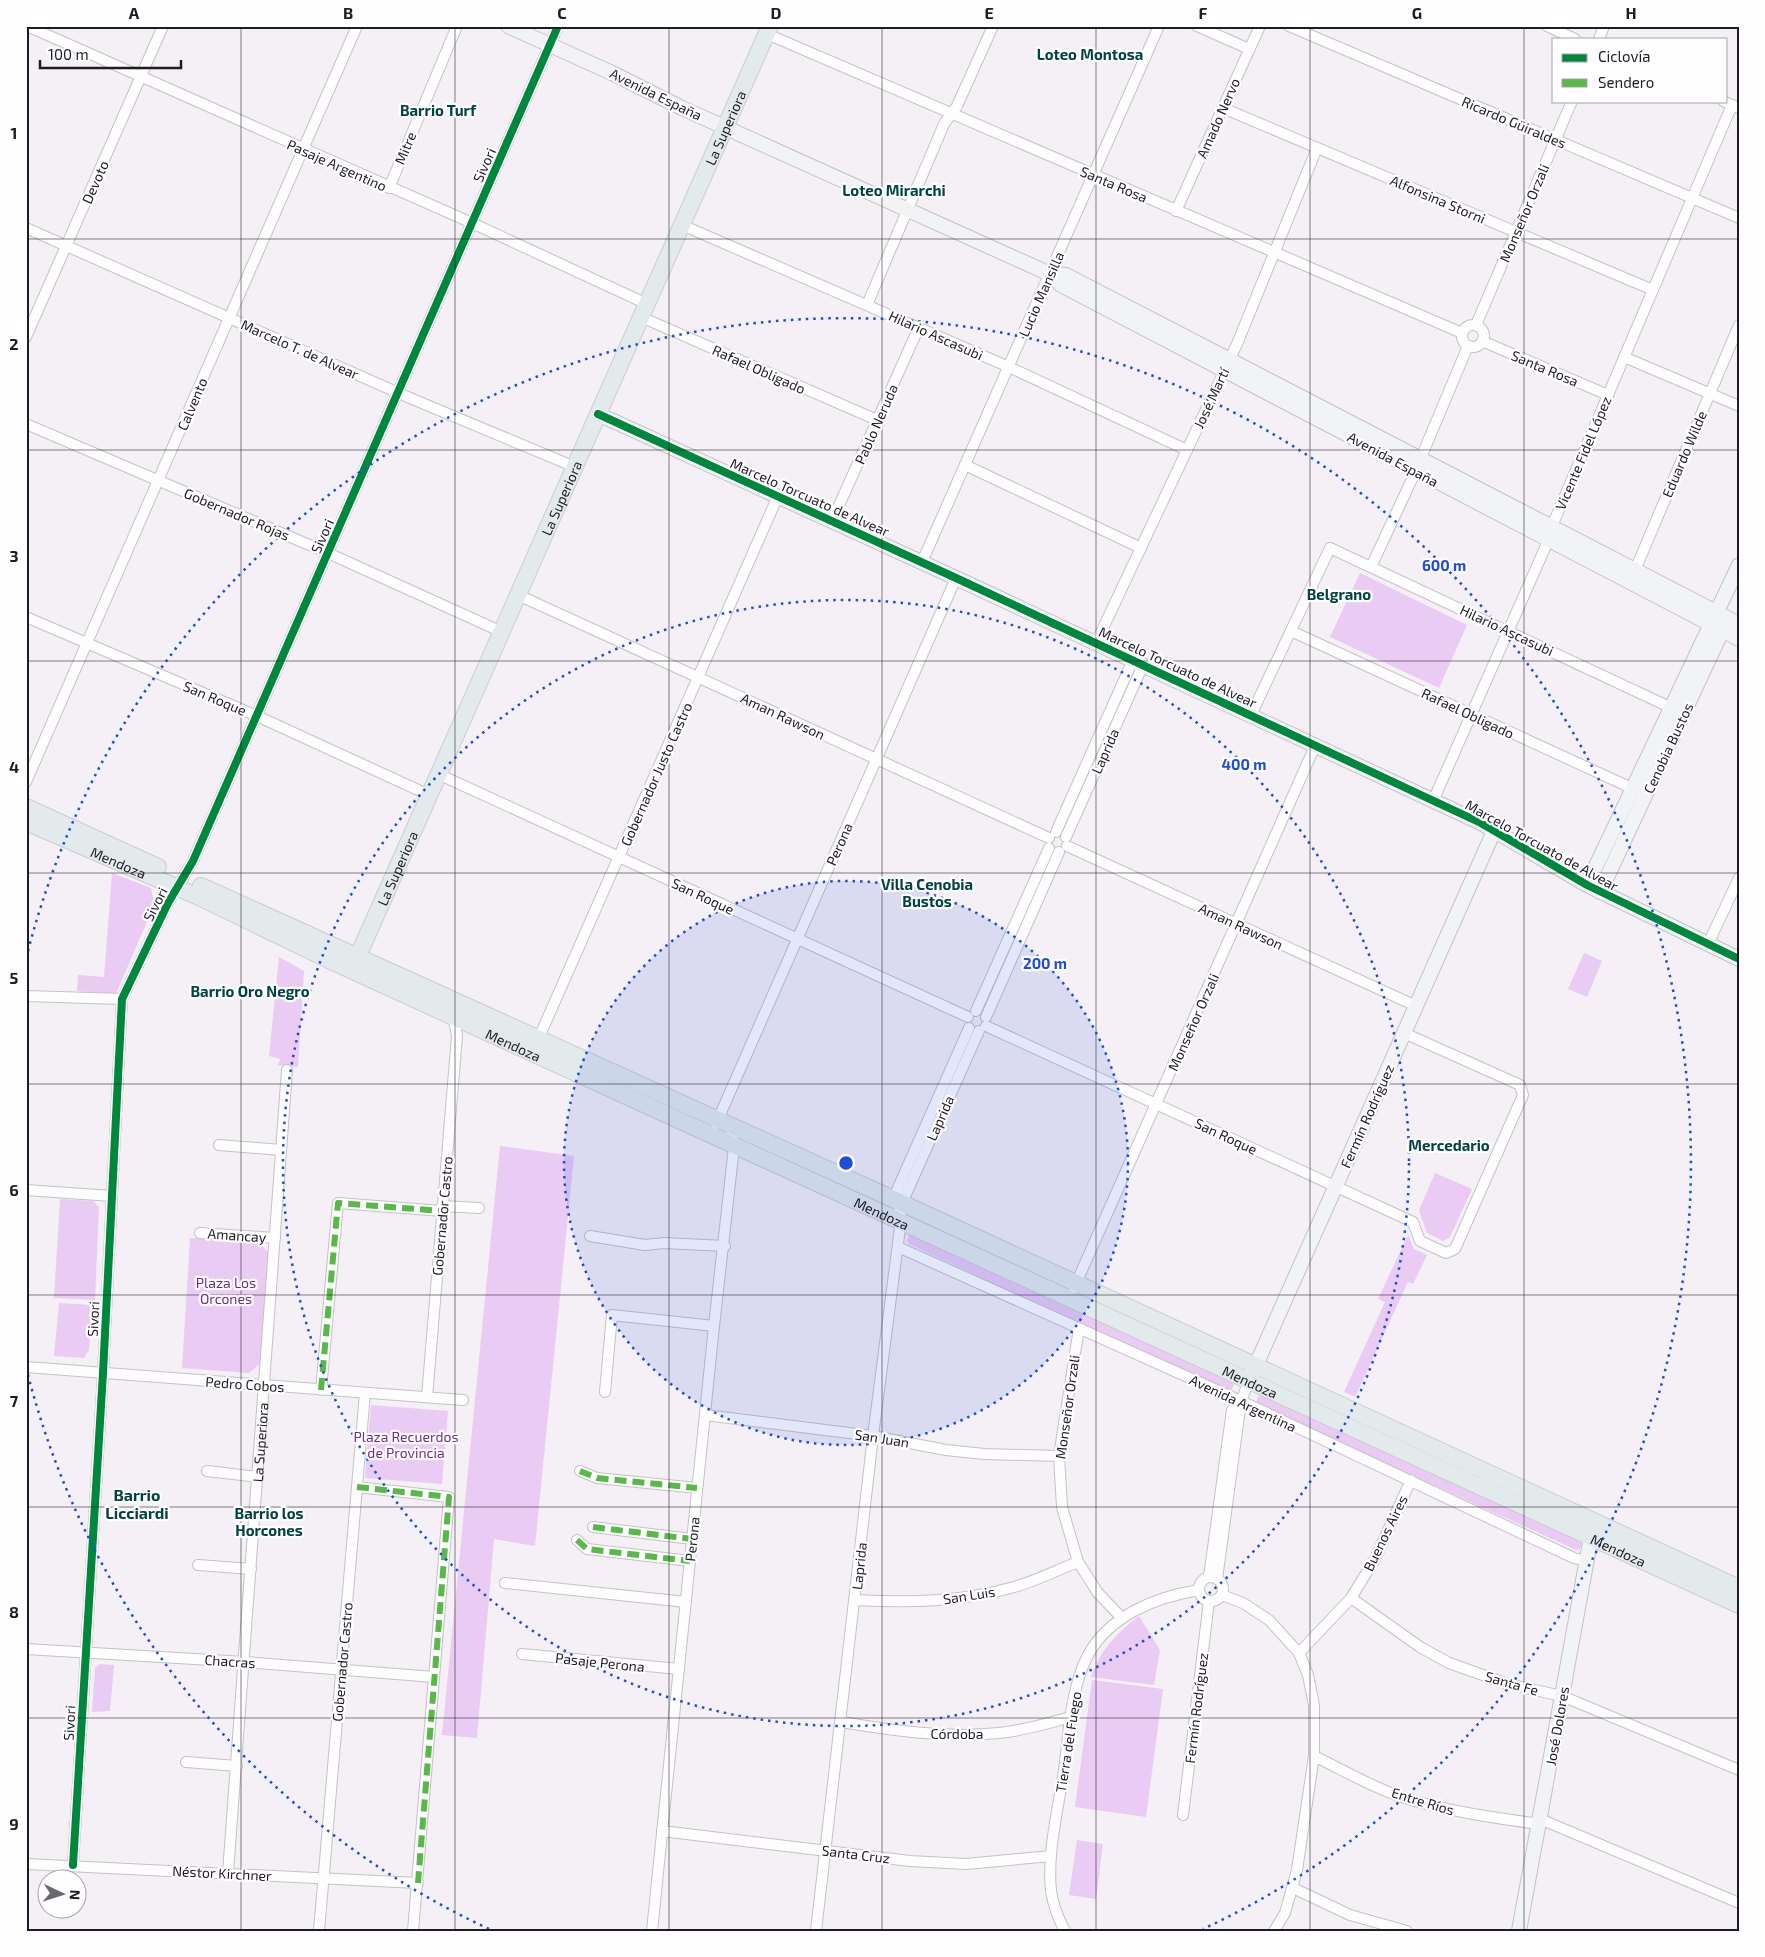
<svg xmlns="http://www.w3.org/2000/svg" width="1765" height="1957" font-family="'Exo 2',sans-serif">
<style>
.green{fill:#e9cbf4}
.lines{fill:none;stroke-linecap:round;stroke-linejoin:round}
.street-casing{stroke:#c5c2c6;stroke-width:12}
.secondary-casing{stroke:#c5c2c6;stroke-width:16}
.primary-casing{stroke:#ceccce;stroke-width:18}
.street{stroke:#fdfdfe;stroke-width:10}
.secondary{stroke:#f1f3f4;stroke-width:14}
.primary{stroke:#e3eaeb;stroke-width:16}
.quiet{stroke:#58b947;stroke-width:6;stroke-dasharray:12 6;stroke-linecap:butt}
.cycleway-casing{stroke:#fefdff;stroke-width:11}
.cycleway{stroke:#00873e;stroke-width:8}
.grid{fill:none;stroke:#1f1c20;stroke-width:1;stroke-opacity:0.55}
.ring{fill:none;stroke:#1d4ed8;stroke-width:2.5;stroke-dasharray:2.5 5}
.labels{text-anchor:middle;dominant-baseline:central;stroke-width:4.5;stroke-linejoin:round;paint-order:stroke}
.street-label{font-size:14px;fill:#1f1c20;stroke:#fefdff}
.park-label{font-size:14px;fill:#722b8a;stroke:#fefdff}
.neighbourhood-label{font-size:15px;font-weight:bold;fill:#004342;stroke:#fefdff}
.quarter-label{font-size:16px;font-weight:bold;fill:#004342;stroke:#fefdff}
.centre{fill:#1d4ed8;stroke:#fefdff;stroke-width:2.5}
.ring-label{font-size:15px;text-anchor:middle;font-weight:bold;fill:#1d4ed8;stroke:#fefdff;stroke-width:4.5;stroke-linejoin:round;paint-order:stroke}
.neatline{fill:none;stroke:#1f1c20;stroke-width:2}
.grid-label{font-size:16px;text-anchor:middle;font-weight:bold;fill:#1f1c20}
</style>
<rect width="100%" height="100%" fill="#f4f0f5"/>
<!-- green -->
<path class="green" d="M1360 573 1467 625 1439 688 1330 637Z
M1131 675 1134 676 1064 829 1062 827Z
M1049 856 1053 857 985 1008H983Z
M112 873 151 888 154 905 116 994 77 991 78 975 104 977Z
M1584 953 1602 961 1587 997 1568 989Z
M279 957 304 971 298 1067 277 1065 281 1059 269 1056Z
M500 1146 574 1156 535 1546 494 1539 477 1738 442 1735Z
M1435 1173 1472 1189 1450 1237 1443 1241 1427 1233 1419 1210Z
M60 1199 93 1201 99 1207 95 1300 54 1298Z
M913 1234 1232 1380 1234 1384 1231 1391 1226 1393 909 1244 907 1241 909 1235Z
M1408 1235 1414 1249 1427 1255 1413 1284 1408 1282 1355 1397 1344 1392 1385 1302 1378 1299Z
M190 1238 260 1243 269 1253 261 1363 249 1373 182 1368Z
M59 1303 92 1305 89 1350 84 1358 54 1356Z
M1262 1395 1583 1541 1580 1549 1576 1550 1258 1405 1256 1402 1259 1396Z
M371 1405 448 1411 442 1484 365 1478Z
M1139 1616 1160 1650 1154 1685 1091 1677C1100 1650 1117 1633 1139 1616Z
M100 1664 114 1665 110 1711 92 1712 95 1668Z
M1092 1680 1163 1689 1146 1817 1075 1807Z
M1077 1840 1103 1844 1096 1899 1069 1895Z"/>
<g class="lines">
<!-- street casing -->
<g class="street-casing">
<g id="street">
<path d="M27 26 472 223 647 304"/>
<path d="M1197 26 1249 49"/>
<path d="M1289 26 1739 218"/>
<path d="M1547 26 1575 39"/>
<path d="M767 34 1462 333"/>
<path d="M1599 39 1604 26"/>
<path d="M1723 101 1739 108"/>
<path d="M1223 108 1653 290"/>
<path d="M389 188 457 26"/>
<path d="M1176 211 1260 26"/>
<path d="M682 225 1009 367 1187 450"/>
<path d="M26 228 410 398 575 467"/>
<path d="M867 305 944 124 957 106 993 26"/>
<path d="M641 317 877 420"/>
<circle cx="1473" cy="336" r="11"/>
<path d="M1476 325 1572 101"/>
<path d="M26 337 163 26"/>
<path d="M1482 341 1608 395"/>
<path d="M1624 357 1739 406"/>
<path d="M26 424 328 553 502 632"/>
<path d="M965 465 1141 548"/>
<path d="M832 521 919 327"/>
<path d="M922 562 1159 26"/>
<path d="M1371 567 1412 479 1468 346"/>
<path d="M1633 575 1739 325"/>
<path d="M518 595 1049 838"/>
<path d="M26 617 257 716 429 795"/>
<path d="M1291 631 1638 791"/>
<path d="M1096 643 1237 344 1317 148"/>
<path d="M1251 715 1330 548 1676 710"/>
<path d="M438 774 968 1017"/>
<path d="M26 782 357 26"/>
<path d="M1433 801 1545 548 1555 519 1732 105"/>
<path d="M1056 832 1133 660"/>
<path d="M1066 837 1143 665"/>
<path d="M1067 846 1416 1006"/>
<path d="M1708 944 1739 878"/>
<path d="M26 996 122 999"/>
<path d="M976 1011 1049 848"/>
<path d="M986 1017 1059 852"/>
<path d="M986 1026 1413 1222 1420 1241 1446 1253 1455 1249 1523 1095 1520 1085 1404 1033"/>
<path d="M537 1042 778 496"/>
<path d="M716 1124 956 578"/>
<path d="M219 1145 281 1150"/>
<path d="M26 1190 112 1196"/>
<path d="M898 1201 906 1194 979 1031"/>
<path d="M442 1206 479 1208"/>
<path d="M200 1233 275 1238"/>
<path d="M590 1236 645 1245 664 1243 725 1246"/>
<path d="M898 1247 1241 1401 1574 1558 1587 1561"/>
<path d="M1074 1288 1315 746"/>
<path d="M1079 1328 1059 1456 1062 1507 1078 1562 1098 1593 1122 1618"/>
<path d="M26 1367 463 1400"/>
<path d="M321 1390 338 1203 442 1211"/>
<path d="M605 1392 612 1315 714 1326"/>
<path d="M427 1397 457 1036 453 1015"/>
<path d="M705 1415 873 1436 946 1450 984 1454 1059 1456"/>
<path d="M207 1471 258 1477"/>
<path d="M580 1471 597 1478 697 1488"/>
<path d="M357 1487 449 1497 413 1931"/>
<path d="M593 1527 692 1539"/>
<path d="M577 1540 587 1549 690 1561"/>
<path d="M198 1565 251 1569"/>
<circle cx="1211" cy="1589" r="12"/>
<path d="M1209 1577 1232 1410 1241 1401 1249 1381"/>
<path d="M1217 1579 1241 1401"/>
<path d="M505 1583 686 1602"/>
<path d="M1222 1595 1243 1603 1269 1620 1299 1653 1308 1675 1314 1705V1756L1297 1870 1285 1913 1274 1931"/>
<path d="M1351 1598 1420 1647 1449 1663 1508 1684 1562 1696 1739 1770"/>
<path d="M855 1600C909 1603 962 1602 1014 1587 1036 1581 1057 1570 1078 1562"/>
<path d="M26 1649 245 1662 434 1677"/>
<path d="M1299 1653 1351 1598 1375 1559 1411 1480"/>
<path d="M522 1654 679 1669"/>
<path d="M842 1722C895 1731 946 1738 999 1733 1023 1731 1048 1723 1071 1717"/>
<path d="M1314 1756C1345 1771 1377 1790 1411 1800 1453 1812 1496 1818 1539 1824"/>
<path d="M186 1762 237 1766"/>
<path d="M1183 1815 1209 1601"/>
<path d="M1540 1819 1739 1903"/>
<path d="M662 1831 910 1861 966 1864 1051 1856"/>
<path d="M26 1864 418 1883"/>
<path d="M73 1865 103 1373 122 999 168 903 193 861 558 26"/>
<path id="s1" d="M228 1873 287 1070"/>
<path d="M1293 1888 1350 1915 1407 1931"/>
<path d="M319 1931 365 1393"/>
<path d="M652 1931 714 1326 734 1147 730 1124"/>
<path d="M816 1931 873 1436 901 1220 897 1190 969 1028"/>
<path d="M1065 1931C1059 1920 1053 1904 1051 1891 1047 1852 1058 1810 1064 1770 1069 1733 1070 1690 1088 1655 1110 1615 1156 1597 1199 1590"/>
</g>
</g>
<!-- secondary casing -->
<g class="secondary-casing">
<path id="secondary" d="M508 26 612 73 682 108 1050 274 1066 275 1739 624
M1050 274 1061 285 1739 639
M598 414 956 578 1481 823 1587 885 1739 959
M1587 885 1739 565
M1600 892 1722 631V622
M1252 1374 1494 831
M1519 1931 1591 1537 1595 1528"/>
</g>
<!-- primary casing -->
<g class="primary-casing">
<g id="primary">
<path d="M26 807 158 867"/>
<path id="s2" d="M26 822 199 897 329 960 1739 1605"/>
<path d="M201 886 880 1193 1739 1588"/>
<path id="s3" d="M354 965 770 26"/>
</g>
</g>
<!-- street -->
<use href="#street" class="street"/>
<!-- secondary -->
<use href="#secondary" class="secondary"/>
<!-- primary -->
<use href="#primary" class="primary"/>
<!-- quiet -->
<path class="quiet" d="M321 1390 338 1203 442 1211
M580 1471 597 1478 697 1488
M357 1487 449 1497 418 1883
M593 1527 692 1539
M577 1540 587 1549 690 1561"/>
<!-- cycleway casing -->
<g class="cycleway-casing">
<path id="cycleway" d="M598 414 956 578 1481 823 1587 885 1739 959
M73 1865 103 1373 122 999 168 903 193 861 558 26"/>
</g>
<!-- cycleway -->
<use href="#cycleway" class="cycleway"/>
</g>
<!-- grid -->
<path class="grid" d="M241 26V1931M455 26V1931M669 26V1931M882 26V1931M1096 26V1931M1310 26V1931M1524 26V1931M26 239H1739M26 450H1739M26 661H1739M26 873H1739M26 1084H1739M26 1295H1739M26 1507H1739M26 1718H1739"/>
<!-- distance rings -->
<circle cx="846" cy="1163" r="282" fill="#1d4ed8" fill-opacity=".12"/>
<g class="ring">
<circle cx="846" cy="1163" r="282"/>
<circle cx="846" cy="1163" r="563"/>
<path d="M489 1929A845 845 0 0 1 28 1375M28 951A845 845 0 1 1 1203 1929"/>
</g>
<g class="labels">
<!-- street labels -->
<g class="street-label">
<text transform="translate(656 94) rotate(26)">Avenida España</text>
<text transform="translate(1218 118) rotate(-66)">Amado Nervo</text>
<text transform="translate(1514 122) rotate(23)">Ricardo Güiraldes</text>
<text stroke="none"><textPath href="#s3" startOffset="916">La Superiora</textPath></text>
<text transform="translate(405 148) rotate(-67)">Mitre</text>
<text transform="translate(337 165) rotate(24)">Pasaje Argentino</text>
<text transform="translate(484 165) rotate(-66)">Sivori</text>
<text transform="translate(95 182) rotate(-66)">Devoto</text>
<text transform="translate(1114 184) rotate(23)">Santa Rosa</text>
<text transform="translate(1438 199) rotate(23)">Alfonsina Storni</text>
<text transform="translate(1524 213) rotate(-67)">Monseñor Orzali</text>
<text transform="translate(1041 294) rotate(-66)">Lucio Mansilla</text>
<text transform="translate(936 335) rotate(24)">Hilario Ascasubi</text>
<text transform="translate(300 349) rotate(24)">Marcelo T. de Alvear</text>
<text transform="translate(1545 368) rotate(23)">Santa Rosa</text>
<text transform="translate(759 369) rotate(24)">Rafael Obligado</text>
<text transform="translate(1211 398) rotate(-65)">José Martí</text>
<text transform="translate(192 404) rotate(-67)">Calvento</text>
<text transform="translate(876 424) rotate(-66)">Pablo Neruda</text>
<text transform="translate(1583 453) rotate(-67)">Vicente Fidel López</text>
<text transform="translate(1684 454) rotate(-67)">Eduardo Wilde</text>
<text transform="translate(1393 459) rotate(28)">Avenida España</text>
<text transform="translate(810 497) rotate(24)">Marcelo Torcuato de Alvear</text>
<text stroke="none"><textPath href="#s3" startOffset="511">La Superiora</textPath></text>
<text transform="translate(237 514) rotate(23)">Gobernador Rojas</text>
<text transform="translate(322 536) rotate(-66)">Sivori</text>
<text transform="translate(1507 630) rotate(25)">Hilario Ascasubi</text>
<text transform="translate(1178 667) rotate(25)">Marcelo Torcuato de Alvear</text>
<text transform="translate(215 698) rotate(23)">San Roque</text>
<text transform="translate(1468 713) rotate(25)">Rafael Obligado</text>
<text transform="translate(783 716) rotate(25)">Aman Rawson</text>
<text transform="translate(1668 748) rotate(-65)">Cenobia Bustos</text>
<text transform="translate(1105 751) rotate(-66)">Laprida</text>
<text transform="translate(656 774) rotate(-66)">Gobernador Justo Castro</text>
<text transform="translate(839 844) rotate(-66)">Perona</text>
<text transform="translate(1542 845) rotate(29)">Marcelo Torcuato de Alvear</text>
<text stroke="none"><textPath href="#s2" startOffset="101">Mendoza</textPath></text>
<text stroke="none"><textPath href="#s3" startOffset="106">La Superiora</textPath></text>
<text transform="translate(703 896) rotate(25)">San Roque</text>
<text transform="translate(155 904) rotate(-63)">Sivori</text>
<text transform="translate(1241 926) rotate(25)">Aman Rawson</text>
<text transform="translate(1193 1022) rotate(-66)">Monseñor Orzali</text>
<text stroke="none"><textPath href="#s2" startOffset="536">Mendoza</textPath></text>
<text transform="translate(1367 1116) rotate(-66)">Fermín Rodríguez</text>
<text transform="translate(940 1118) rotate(-66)">Laprida</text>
<text transform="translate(1226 1136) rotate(25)">San Roque</text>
<text stroke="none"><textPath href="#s2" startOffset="941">Mendoza</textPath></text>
<text transform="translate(442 1216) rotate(-85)">Gobernador Castro</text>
<text transform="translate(237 1235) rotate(4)">Amancay</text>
<text transform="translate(93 1319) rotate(-87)">Sivori</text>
<text stroke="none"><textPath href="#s2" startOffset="1346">Mendoza</textPath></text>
<text transform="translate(245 1384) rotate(4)">Pedro Cobos</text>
<text transform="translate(1243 1403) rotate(25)">Avenida Argentina</text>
<text transform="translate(1067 1407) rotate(-82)">Monseñor Orzali</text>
<text transform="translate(882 1438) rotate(9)">San Juan</text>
<text stroke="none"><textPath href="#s1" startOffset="432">La Superiora</textPath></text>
<text transform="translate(1385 1533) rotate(-64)">Buenos Aires</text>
<text transform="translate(692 1539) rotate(-84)">Perona</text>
<text stroke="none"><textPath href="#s2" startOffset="1751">Mendoza</textPath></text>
<text transform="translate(859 1566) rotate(-84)">Laprida</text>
<text transform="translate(969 1595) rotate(-9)">San Luis</text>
<text transform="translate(230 1661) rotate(4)">Chacras</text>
<text transform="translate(342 1662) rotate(-85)">Gobernador Castro</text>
<text transform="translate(600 1662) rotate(6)">Pasaje Perona</text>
<text transform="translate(1512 1683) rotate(16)">Santa Fe</text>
<text transform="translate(1196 1708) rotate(-83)">Fermín Rodríguez</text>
<text transform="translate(69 1723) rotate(-87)">Sivori</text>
<text transform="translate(1557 1726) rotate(-80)">José Dolores</text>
<text x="957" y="1733">Córdoba</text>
<text transform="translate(1068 1742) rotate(-81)">Tierra del Fuego</text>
<text transform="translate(1423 1801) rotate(17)">Entre Ríos</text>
<text transform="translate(856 1854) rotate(7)">Santa Cruz</text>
<text transform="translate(222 1873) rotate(3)">Néstor Kirchner</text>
</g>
<!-- park labels -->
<g class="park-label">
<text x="226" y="1282">Plaza Los<tspan x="226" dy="16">Orcones</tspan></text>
<text x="406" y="1436">Plaza Recuerdos<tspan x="406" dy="16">de Provincia</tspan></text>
</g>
<!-- neighbourhood labels -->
<g class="neighbourhood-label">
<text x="1090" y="54">Loteo Montosa</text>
<text x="438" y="110">Barrio Turf</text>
<text x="894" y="190">Loteo Mirarchi</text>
<text x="1339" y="594">Belgrano</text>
<text x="927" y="884">Villa Cenobia<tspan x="927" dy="17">Bustos</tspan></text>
<text x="250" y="991">Barrio Oro Negro</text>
<text x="1449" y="1145">Mercedario</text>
<text x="269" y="1513">Barrio los<tspan x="269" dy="17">Horcones</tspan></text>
</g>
<!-- quarter labels -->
<g class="quarter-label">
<text x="137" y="1494">Barrio<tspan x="137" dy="18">Licciardi</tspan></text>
</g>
</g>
<circle cx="846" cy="1163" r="8" class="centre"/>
<g class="ring-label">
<text x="1444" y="571">600 m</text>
<text x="1244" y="770">400 m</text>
<text x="1045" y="969">200 m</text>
</g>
<!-- border -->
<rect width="1765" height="1957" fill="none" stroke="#fefdff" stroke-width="55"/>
<!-- legend -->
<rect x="1552" y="38" width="175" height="65" fill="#fefdff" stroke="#a5a3a6"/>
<rect x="1562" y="54" width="25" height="8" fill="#00873e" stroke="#a5a3a6"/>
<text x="1598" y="62" font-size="15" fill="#1f1c20">Ciclovía</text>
<rect x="1562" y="79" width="25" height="8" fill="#58b947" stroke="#a5a3a6"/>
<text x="1598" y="88" font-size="15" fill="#1f1c20">Sendero</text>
<!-- north arrow -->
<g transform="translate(62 1894) rotate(94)"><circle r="24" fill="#fefdff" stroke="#a5a3a6"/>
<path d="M0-4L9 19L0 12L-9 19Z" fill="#6a666b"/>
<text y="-8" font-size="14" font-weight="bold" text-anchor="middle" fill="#1f1c20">N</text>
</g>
<!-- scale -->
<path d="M40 60v8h141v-8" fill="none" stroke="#1f1c20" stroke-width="2.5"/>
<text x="48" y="60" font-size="15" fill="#1f1c20" stroke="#fefdff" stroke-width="4" paint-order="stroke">100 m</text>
<rect x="28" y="28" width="1710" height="1902" class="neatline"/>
<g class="grid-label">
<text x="134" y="19">A</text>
<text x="348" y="19">B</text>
<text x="562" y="19">C</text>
<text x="776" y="19">D</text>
<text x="989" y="19">E</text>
<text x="1203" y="19">F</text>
<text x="1417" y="19">G</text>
<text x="1631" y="19">H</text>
<text x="14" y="139">1</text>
<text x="14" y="350">2</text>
<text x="14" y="562">3</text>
<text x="14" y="773">4</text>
<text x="14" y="984">5</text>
<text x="14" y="1196">6</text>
<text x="14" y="1407">7</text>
<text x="14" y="1618">8</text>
<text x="14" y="1830">9</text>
</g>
</svg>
